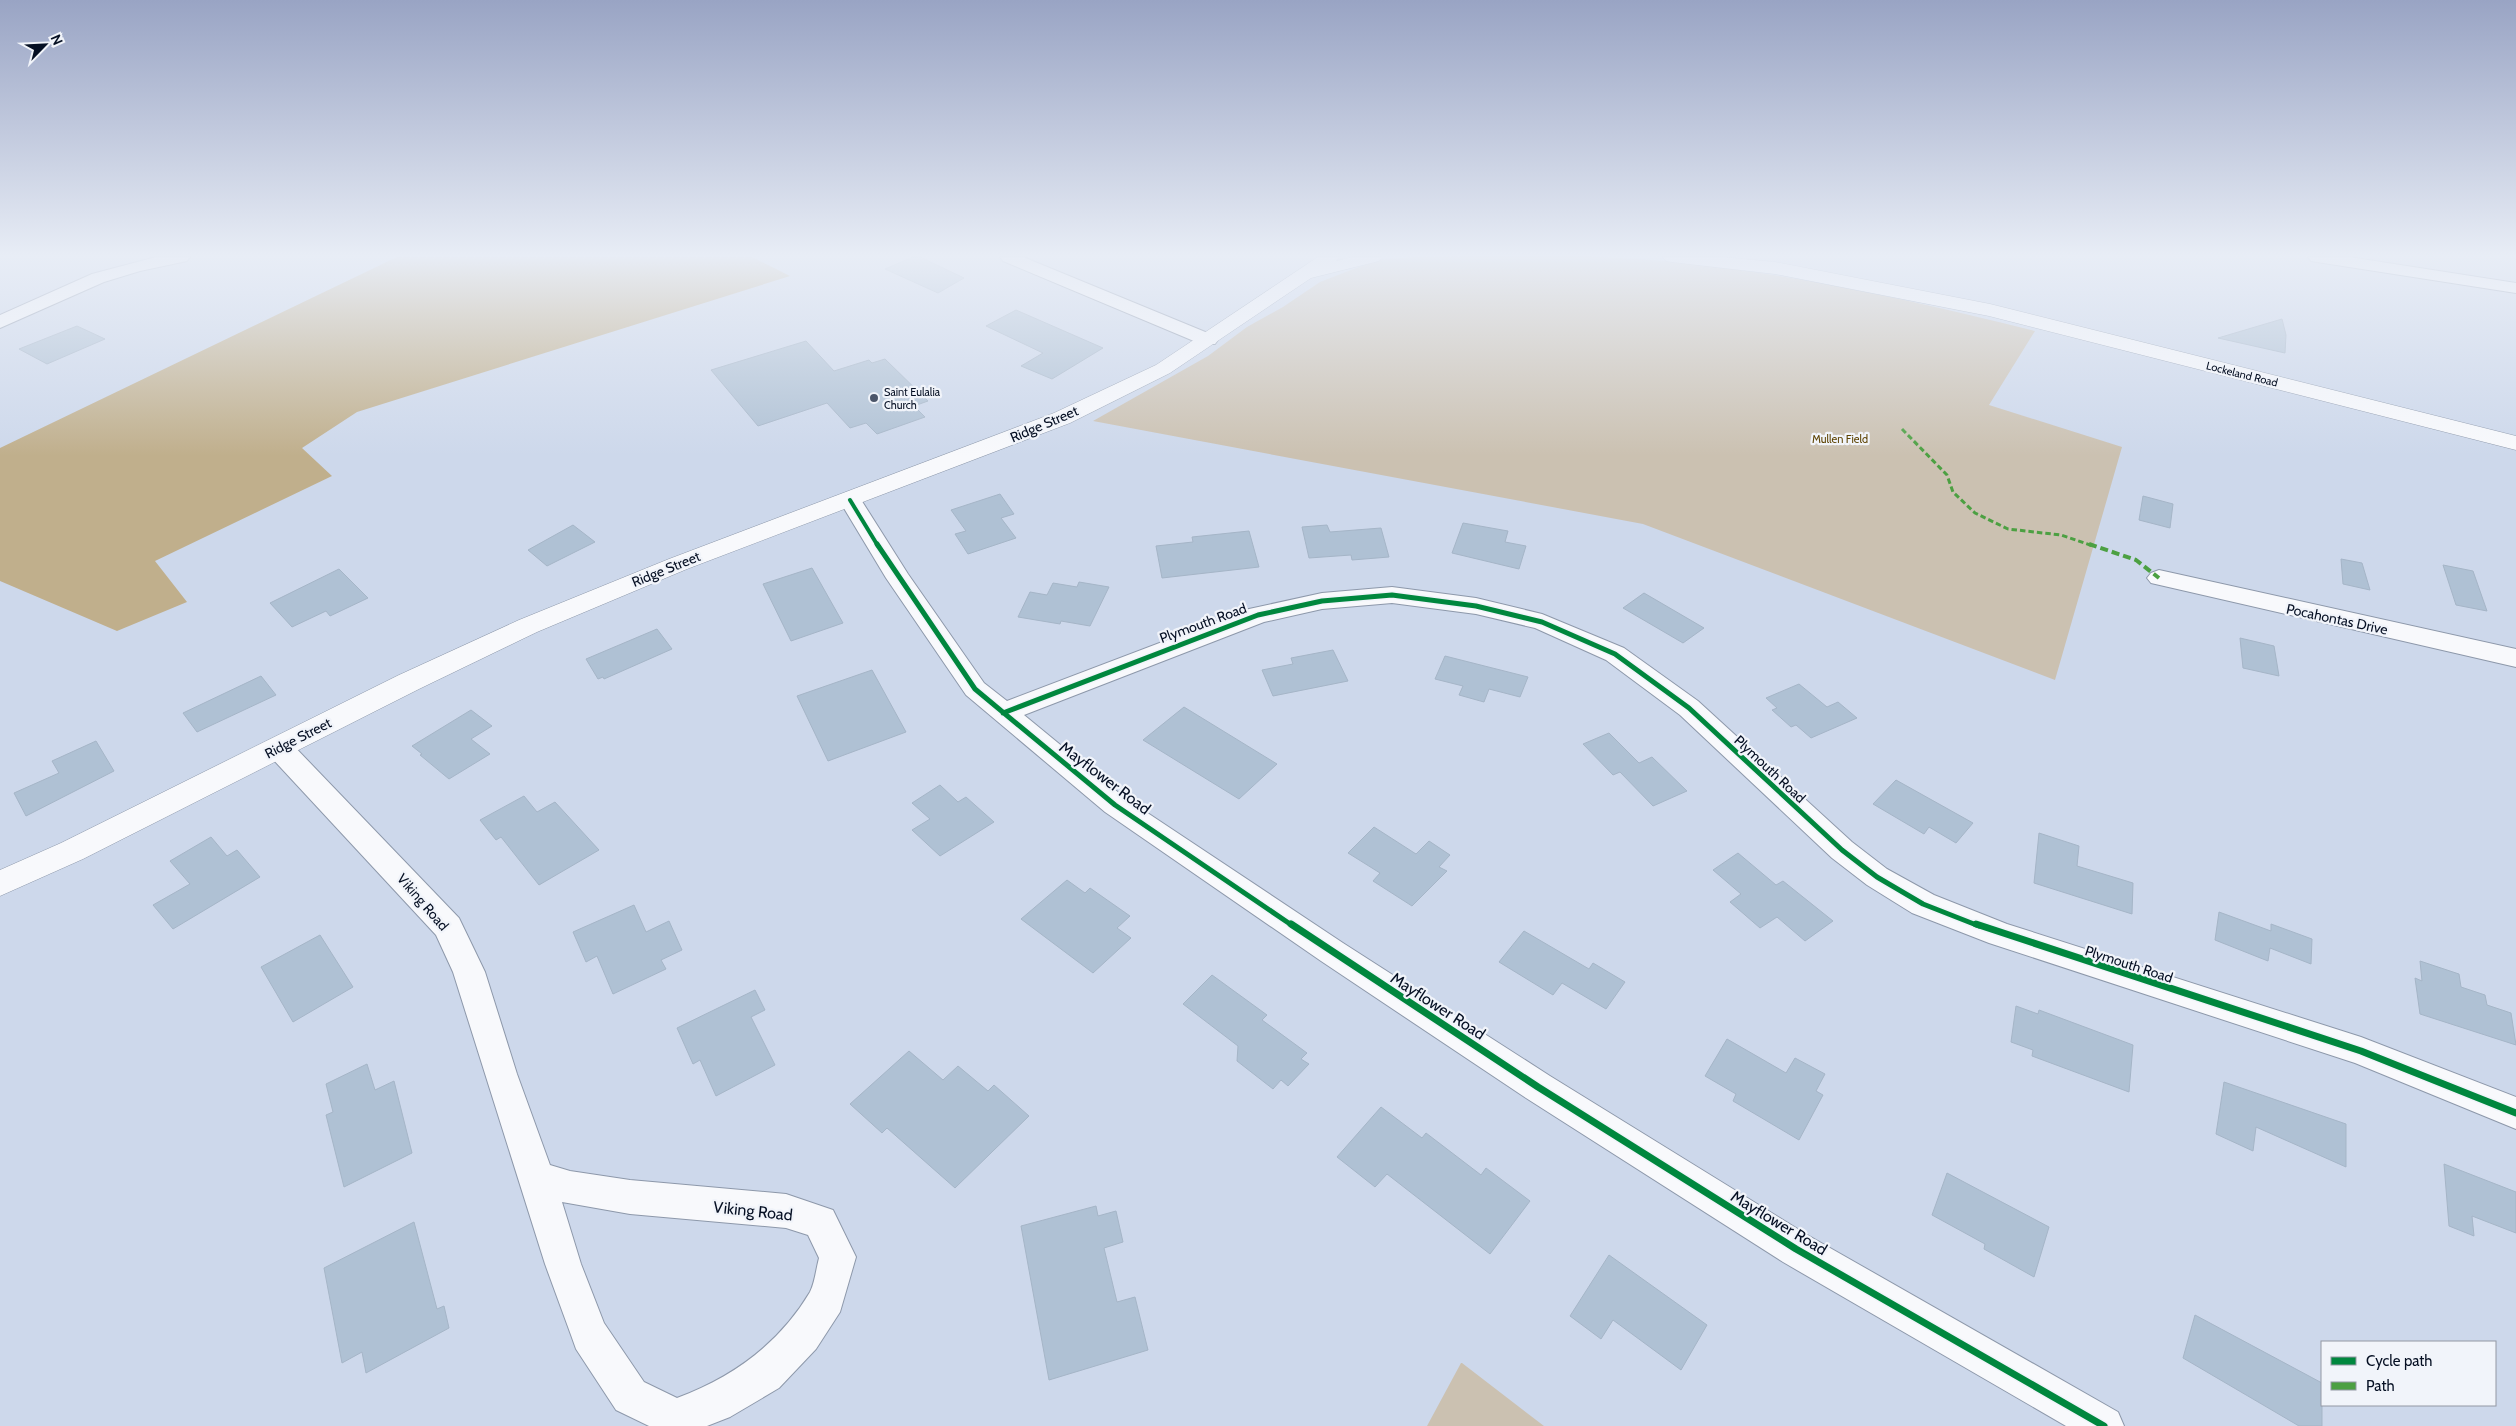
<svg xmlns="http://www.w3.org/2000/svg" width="2516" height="1426" font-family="Cabin,sans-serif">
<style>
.green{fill:#cbc1b1}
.forest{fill:#c0af8c}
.building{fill:#afc1d4;stroke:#a5b5c7}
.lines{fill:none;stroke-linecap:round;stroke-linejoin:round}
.street-casing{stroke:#8d98aa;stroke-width:2}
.secondary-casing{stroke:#8d98aa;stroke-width:1}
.street{fill:#f8f9fc;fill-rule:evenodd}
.secondary{fill:#f8f9fc;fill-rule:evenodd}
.quiet-far1{stroke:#4ca042;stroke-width:3;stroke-dasharray:5.5 3;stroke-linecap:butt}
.quiet{stroke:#4ca042;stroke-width:4;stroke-dasharray:8 4;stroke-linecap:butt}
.cycleway-far2-casing{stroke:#f1f4fa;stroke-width:6}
.cycleway-far1-casing{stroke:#f1f4fa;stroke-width:8}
.cycleway-casing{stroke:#f1f4fa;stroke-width:10}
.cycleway-far2{stroke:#00873e;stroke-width:4}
.cycleway-far1{stroke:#00873e;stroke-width:5}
.cycleway{stroke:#00873e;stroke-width:7}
.poi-dot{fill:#4b5569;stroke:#f1f4fa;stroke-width:2}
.labels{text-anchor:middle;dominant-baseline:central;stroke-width:4.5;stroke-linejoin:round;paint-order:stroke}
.far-street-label{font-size:11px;fill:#050f23;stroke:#f1f4fa}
.far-poi-label{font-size:11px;fill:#050f23;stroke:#f1f4fa;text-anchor:start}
.far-park-label{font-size:11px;fill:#5d4200;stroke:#f1f4fa}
.street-label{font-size:14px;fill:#050f23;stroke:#f1f4fa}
.near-street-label{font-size:16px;fill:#050f23;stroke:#f1f4fa}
</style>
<rect width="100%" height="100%" fill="#cdd8eb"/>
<!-- green -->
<path class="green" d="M1414 257C1475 257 1538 254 1599 257 1743 262 1895 296 2035 331L1989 405 2122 447 2055 680 1643 524 1093 421 1208 356 1247 327 1283 307 1320 282 1377 260Z
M1461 1363H1462L1544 1426H1427Z"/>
<!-- forest -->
<path class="forest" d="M397 257H752L790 276 357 412 302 448 332 476 155 561 187 602 117 631 0 581V448Z"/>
<!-- building -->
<path class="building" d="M913 257H920L964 278 938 293 885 269Z
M1016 310 1103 348 1052 379 1021 366 1043 353 986 326Z
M2282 319 2286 335 2285 353 2218 338Z
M77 326 105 339 47 364 19 349Z
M806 341 834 371 869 360 872 363 885 359 928 401 914 406 925 417 877 434 866 423 850 428 827 403 758 426 711 370Z
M1000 494 1014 514 1001 518 1016 538 968 554 955 534 966 531 951 510Z
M2143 496 2173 504 2170 528 2139 520Z
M1463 523 1508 531 1505 542 1526 546 1519 569 1452 553Z
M573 525 595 542 547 566 528 550Z
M1327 525 1330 532 1381 528 1389 557 1352 560 1351 555 1309 558 1302 527Z
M1249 531 1259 567 1162 578 1156 546 1193 542 1192 537Z
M2341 559 2362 563 2370 590 2343 584Z
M2443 565 2473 571 2487 611 2456 605Z
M812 568 843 623 791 641 763 584Z
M339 569 368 598 330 616 326 611 292 627 270 603Z
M1079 582 1109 587 1090 626 1061 621 1060 624 1018 617 1030 592 1047 595 1053 583 1077 587Z
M1644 593 1704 628 1683 643 1623 608Z
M657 629 672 649 604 679 603 677 598 679 586 659Z
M2240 638 2274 646 2279 676 2243 668Z
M1333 650 1348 681 1273 696 1262 670 1293 664 1291 658Z
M1445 656 1528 677 1520 697 1489 689 1484 702 1459 695 1463 686 1435 679Z
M872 670 906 732 828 761 797 696Z
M261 676 276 695 197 732 183 713Z
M1799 684 1827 707 1838 702 1857 718 1811 738 1796 725 1791 727 1772 710 1777 708 1766 698Z
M1184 707 1277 764 1239 799 1143 740Z
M471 710 492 726 471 739 490 754 449 779 420 755 422 754 412 746Z
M1609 733 1639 763 1652 757 1687 791 1653 806 1620 772 1613 775 1583 744Z
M96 741 114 771 26 816 14 793 59 773 52 761Z
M1896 780 1973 823 1956 843 1929 827 1924 834 1873 804Z
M940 785 958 802 966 797 994 822 940 856 912 830 930 819 912 803Z
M524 796 537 812 555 802 599 850 539 885 501 837 496 840 480 820Z
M1374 827 1416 854 1429 841 1450 855 1439 867 1447 871 1412 906 1373 881 1380 873 1348 853Z
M2039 833 2079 846 2077 866 2133 883 2132 914 2034 883Z
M211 837 227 856 237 850 260 877 173 929 153 905 190 884 170 861Z
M1738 853 1776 885 1783 881 1833 921 1805 941 1777 917 1760 928 1730 902 1741 894 1713 870Z
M1067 880 1085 893 1090 888 1130 916 1117 928 1131 938 1093 973 1021 919Z
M634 905 646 932 669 921 682 950 661 960 666 969 613 994 597 956 586 962 573 932Z
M2219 912 2271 931V924L2312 939 2311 964 2270 948 2268 961 2215 940Z
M1524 931 1589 969 1593 963 1625 982 1606 1009 1562 983 1553 995 1499 962Z
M320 935 353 987 293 1022 261 967Z
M2420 961 2459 974 2461 987 2485 995 2487 1005 2511 1013 2516 1045 2420 1014 2415 978 2422 981Z
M1212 975 1267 1015 1262 1020 1307 1053 1301 1059 1309 1064 1288 1086 1281 1080 1273 1089 1237 1061 1238 1046 1183 1004Z
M755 990 765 1010 751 1017 775 1065 716 1096 700 1060 693 1064 677 1028Z
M2016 1006 2038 1014 2039 1010 2133 1045 2129 1092 2032 1056 2033 1050 2011 1042Z
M1727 1039 1786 1073 1795 1058 1825 1074 1816 1091 1823 1095 1799 1140 1733 1101 1736 1094 1705 1076Z
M909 1051 943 1080 958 1066 988 1091 994 1085 1029 1116 955 1188 887 1128 882 1133 850 1104Z
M367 1064 375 1090 394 1081 412 1153 344 1187 326 1115 333 1112 326 1084Z
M2224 1082 2346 1124V1167L2256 1127 2253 1151 2216 1134Z
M1381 1107 1422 1138 1426 1133 1481 1175 1486 1168 1530 1201 1490 1254 1387 1174 1375 1187 1337 1157Z
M2444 1164 2516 1192V1233L2472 1216 2474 1236 2449 1226Z
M1947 1173 2049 1227 2034 1277 1984 1249 1985 1244 1932 1215Z
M1096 1206 1098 1216 1116 1211 1123 1242 1104 1248 1117 1302 1135 1297 1148 1350 1049 1380 1021 1226Z
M414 1222 437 1309 444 1306 449 1328 366 1373 362 1352 342 1363 324 1268Z
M1609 1255 1707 1325 1681 1370 1613 1320 1601 1339 1570 1316Z
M2195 1315 2322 1383V1426H2299L2183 1358Z"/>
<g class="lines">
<!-- street casing -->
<g class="street-casing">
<path id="street" d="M156 257H190L187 261 140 271 104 282 0 328V315L92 274Z
M1000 257H1023L1215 336 1218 340 1215 344H1201L1003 261Z
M2308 257H2349L2516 283V293L2317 262 2311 261Z
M850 493 858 495 908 574 984 683 1007 701 1249 609 1322 593 1392 587 1476 598 1542 614 1624 648 1698 701 1852 842 1887 869 1934 895 2007 924 2361 1037 2516 1097V1129L2355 1063 1989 943 1912 913 1867 885 1832 858 1680 715 1606 660 1535 628 1476 614 1392 603 1322 609 1264 622 1024 715 1125 798 1343 943 1550 1076 1809 1236 2118 1412 2124 1426H2066L1783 1262 1526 1098 1321 961 1105 812 966 695 886 578 839 500 842 495Z
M2159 570 2516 649V667L2151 583 2147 578 2151 573Z
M279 738 289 741 459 918 485 972 517 1074 550 1165 570 1171 630 1180 786 1194 833 1210 856 1257 840 1312 816 1349 779 1388 730 1417 707 1426H649L616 1410 576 1349 571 1335 545 1264 453 972 436 935 269 755 266 748 269 741ZM562 1202 630 1214 786 1228 808 1235 819 1258C816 1269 815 1282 810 1292 779 1344 733 1377 677 1398L644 1382 604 1323 581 1264Z"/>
</g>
<!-- secondary casing -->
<g class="secondary-casing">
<path id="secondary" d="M1318 257H1339L1336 261 1353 257H1382L1379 261 1311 278 1170 373 1070 423 687 569 537 632 419 689 83 859 0 896V870L61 843 399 675 519 620 669 559 1054 413 1156 365Z
M1663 257H1721L1775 262 1990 304 2516 436V450L1989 316 1775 274 1672 262 1666 261Z"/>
</g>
<!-- street -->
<use href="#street" class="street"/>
<!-- secondary -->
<use href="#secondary" class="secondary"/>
<!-- quiet-far1 -->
<path class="quiet-far1" d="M1902 429 1947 475 1953 492 1975 513 2008 529 2061 535 2093 546"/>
<!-- quiet -->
<path class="quiet" d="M2089 544 2136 560 2159 578"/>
<!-- cycleway-far2 casing -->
<g class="cycleway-far2-casing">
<path id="cycleway-far2" d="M850 500 878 546"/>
</g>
<!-- cycleway-far1 casing -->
<g class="cycleway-far1-casing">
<path id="cycleway-far1" d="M877 544 975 689 1115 805 1293 926
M1003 713 1258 615 1322 601 1392 595 1476 606 1542 622 1615 654 1689 708 1842 850 1877 877 1923 904 1979 926"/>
</g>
<!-- cycleway casing -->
<g class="cycleway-casing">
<path id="cycleway" d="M1291 924 1538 1087 1796 1249 2104 1426
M1976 924 2361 1051 2516 1113"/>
</g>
<!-- cycleway-far2 -->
<use href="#cycleway-far2" class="cycleway-far2"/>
<!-- cycleway-far1 -->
<use href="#cycleway-far1" class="cycleway-far1"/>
<!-- cycleway -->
<use href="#cycleway" class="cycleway"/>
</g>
<!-- sky -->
<linearGradient id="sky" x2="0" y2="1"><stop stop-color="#99a4c4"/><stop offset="0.56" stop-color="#e8edf6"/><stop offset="1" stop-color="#e8edf6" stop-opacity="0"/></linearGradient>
<rect width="2516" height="456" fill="url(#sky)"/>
<!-- markers -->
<circle class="poi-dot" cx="874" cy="398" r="5"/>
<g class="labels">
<!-- far-street labels -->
<g class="far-street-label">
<text transform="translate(2242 374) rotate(14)">Lockeland Road</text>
</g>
<!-- far-poi labels -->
<g class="far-poi-label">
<text x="884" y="392">Saint Eulalia<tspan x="884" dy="13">Church</tspan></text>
</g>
<!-- far-park labels -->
<g class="far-park-label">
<text x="1840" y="439">Mullen Field</text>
</g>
<!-- street labels -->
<g class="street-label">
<text transform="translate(1044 424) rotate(-23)">Ridge Street</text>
<text transform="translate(666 569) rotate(-22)">Ridge Street</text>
<text transform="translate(2337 619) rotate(12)">Pocahontas Drive</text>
<text transform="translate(1203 623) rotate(-20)">Plymouth Road</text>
<text transform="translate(298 738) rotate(-27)">Ridge Street</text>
<text transform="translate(1770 769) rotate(43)">Plymouth Road</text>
<text transform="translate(423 902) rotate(49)">Viking Road</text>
<text transform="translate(2129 964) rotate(18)">Plymouth Road</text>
</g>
<!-- near-street labels -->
<g class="near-street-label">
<text transform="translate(1105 778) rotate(37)">Mayflower Road</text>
<text transform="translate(1438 1006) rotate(33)">Mayflower Road</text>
<text transform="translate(753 1211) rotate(6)">Viking Road</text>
<text transform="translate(1779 1223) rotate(31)">Mayflower Road</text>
</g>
</g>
<!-- legend -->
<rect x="2321" y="1341" width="175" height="65" fill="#f1f4fa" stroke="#9398a4"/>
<rect x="2331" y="1357" width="25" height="8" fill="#00873e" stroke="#9398a4"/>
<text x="2366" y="1366" font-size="15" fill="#050f23">Cycle path</text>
<rect x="2331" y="1382" width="25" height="8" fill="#4ca042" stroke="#9398a4"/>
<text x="2366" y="1391" font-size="15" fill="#050f23">Path</text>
<!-- north arrow -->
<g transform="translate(45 45) rotate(66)" stroke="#f1f4fa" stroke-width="4" paint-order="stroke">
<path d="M0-4L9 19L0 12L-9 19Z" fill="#050f23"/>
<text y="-8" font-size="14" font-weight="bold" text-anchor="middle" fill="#050f23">N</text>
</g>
</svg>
